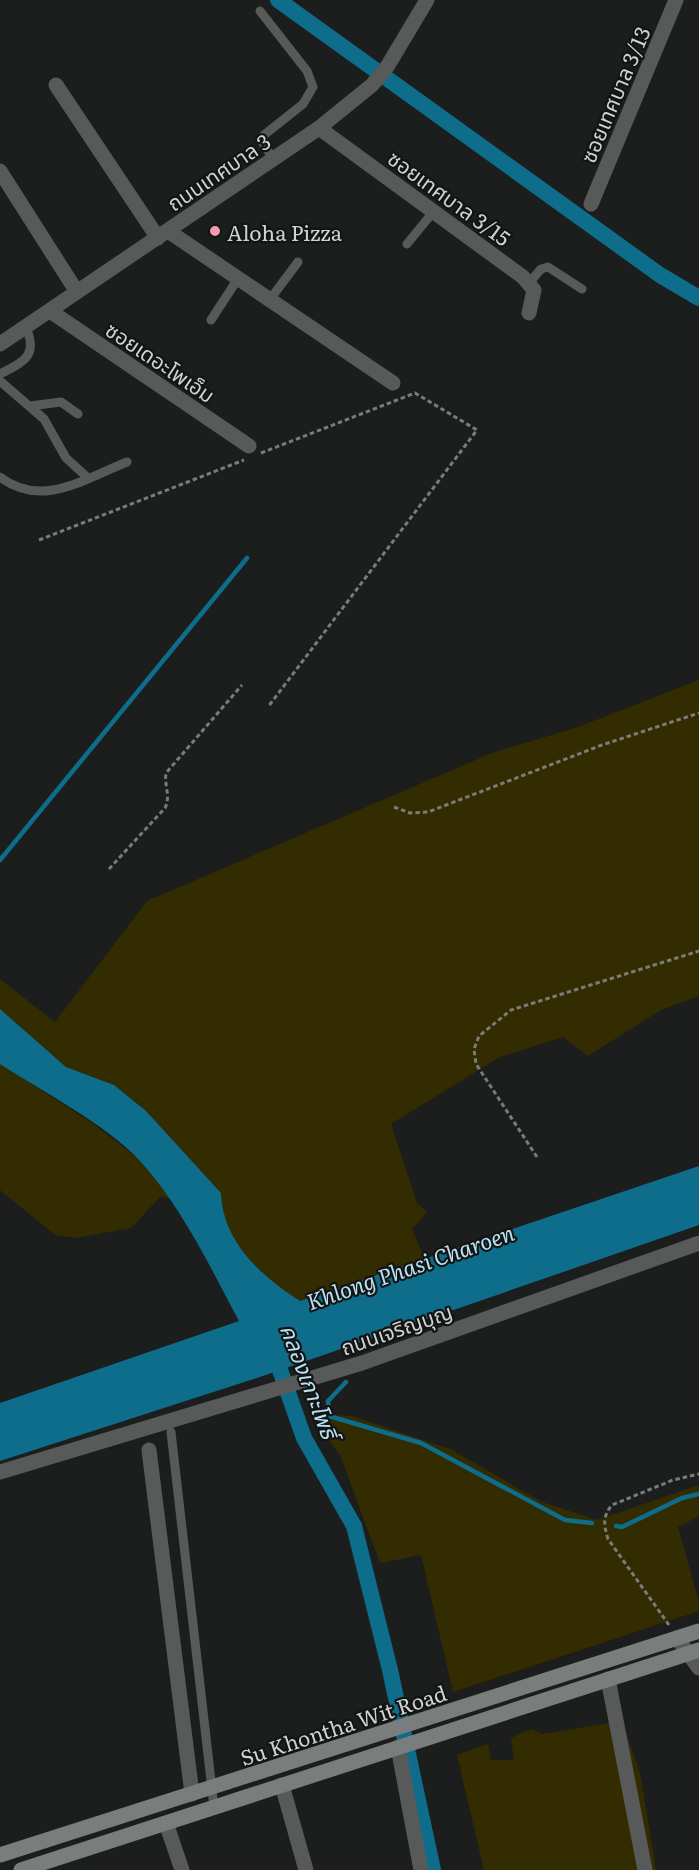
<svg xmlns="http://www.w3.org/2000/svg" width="699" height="1870" font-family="Literata,'Noto Sans Thai',serif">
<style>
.green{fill:#332c00}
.water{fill:#0d6d8b}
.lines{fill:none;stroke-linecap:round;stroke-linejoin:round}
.stream{stroke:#0d6d8b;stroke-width:4.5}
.canal{stroke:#0d6d8b;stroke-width:16}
.path{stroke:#797c7a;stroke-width:3;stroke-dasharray:4.5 3;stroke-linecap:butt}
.lane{stroke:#585a5a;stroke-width:9}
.street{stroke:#585a5a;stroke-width:15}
.secondary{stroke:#7a7d7d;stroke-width:15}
.poi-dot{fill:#f29aaf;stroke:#121514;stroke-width:2}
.labels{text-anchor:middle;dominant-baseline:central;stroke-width:4.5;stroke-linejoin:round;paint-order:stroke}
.street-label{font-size:21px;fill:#cfd2d0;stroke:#121514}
.poi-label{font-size:21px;fill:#cfd2d0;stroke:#121514;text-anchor:start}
.water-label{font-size:22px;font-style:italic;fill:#b9e1f3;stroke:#121514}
</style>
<rect width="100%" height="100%" fill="#1b1e1d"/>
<!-- green -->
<path class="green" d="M699 680V996L661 1010 588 1056 563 1037 500 1057 391 1124 417 1203 427 1212 412 1229 425 1259 300 1301C261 1276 223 1242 221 1193L146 1111 114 1085 66 1067 0 1009V979L55 1022 147 901 492 753 578 727Z
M0 1064 91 1122 139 1159 171 1199 160 1197 131 1228 76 1238 55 1235 0 1190Z
M310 1414 352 1416 450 1449 542 1502 597 1520 699 1485V1516L678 1527 699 1602V1611L453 1692 421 1555 380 1563 340 1455Z
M622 1721 640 1773 656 1870H484L457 1755 488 1744 491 1760H514L511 1738 531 1729 542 1734Z"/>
<!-- water -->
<path class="water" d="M0 1009 66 1067 114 1085 146 1111 221 1193C223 1242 261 1276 300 1301L699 1166V1225L257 1378 0 1461V1403L239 1321C210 1267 182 1207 140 1161 106 1124 43 1092 0 1064Z"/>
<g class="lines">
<!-- stream -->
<path class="stream" d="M0 860 247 558
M346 1382 328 1401 329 1416 421 1443 565 1520 592 1523
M616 1526 622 1527 682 1498 699 1494"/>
<!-- canal -->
<path class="canal" d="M278 0 660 275 699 298
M273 1350 304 1438 354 1526 390 1670 433 1870"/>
<!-- path -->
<path class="path" d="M261 453 415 393 477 430 268 707
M39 540 244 460
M394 807 410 813 428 812 602 745 699 713
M109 869 165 808C171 796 164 786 166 773L242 685
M537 1157 476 1064 474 1049 479 1036 511 1010 699 951
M669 1625 608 1539C604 1525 602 1517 612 1505L673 1480 699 1474"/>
<!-- lane -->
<path class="lane" d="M260 11 307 71 313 87 303 104 264 135 263 143 273 159
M407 244 434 211
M529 283 541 269 548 267 582 289
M271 298 298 262
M211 320 239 277
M0 374C25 361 38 356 26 327
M0 381 44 419 66 458 87 477
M30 406 61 402 78 414
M0 477C42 509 84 479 127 462
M171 1432 214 1807"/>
<!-- street -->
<path class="street" d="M56 85 158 238
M319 128 523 277 534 290 529 313
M0 171 77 292
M591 204 676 0
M168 231 393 383
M50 311 249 446
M0 344 319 128 372 85 387 67 427 0
M149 1450 192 1794
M0 1472 362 1363 699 1243
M677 1638 699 1668
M608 1679 645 1870
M398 1747 421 1870
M282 1785 306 1870
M166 1823 182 1870"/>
<!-- secondary -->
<path class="secondary" d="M0 1855 699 1631
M21 1870 699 1650"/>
</g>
<!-- markers -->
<circle class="poi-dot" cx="215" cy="231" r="6"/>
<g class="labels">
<!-- street labels -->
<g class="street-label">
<text transform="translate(614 94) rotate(-67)">ซอยเทศบาล 3/13</text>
<text transform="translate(218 171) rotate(-34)">ถนนเทศบาล 3</text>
<text transform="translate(450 197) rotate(36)">ซอยเทศบาล 3/15</text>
<text transform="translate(161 361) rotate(34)">ซอยเดอะโพเอ็ม</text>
<text transform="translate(396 1328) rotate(-19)">ถนนเจริญบุญ</text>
<text transform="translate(343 1724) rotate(-18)">Su Khontha Wit Road</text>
</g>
<!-- poi labels -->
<g class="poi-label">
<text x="227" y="231">Aloha Pizza</text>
</g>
<!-- water labels -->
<g class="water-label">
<text transform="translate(410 1266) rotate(-19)">Khlong Phasi Charoen</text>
<text transform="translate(310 1381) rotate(69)">คลองเกาะโพธิ์</text>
</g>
</g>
</svg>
